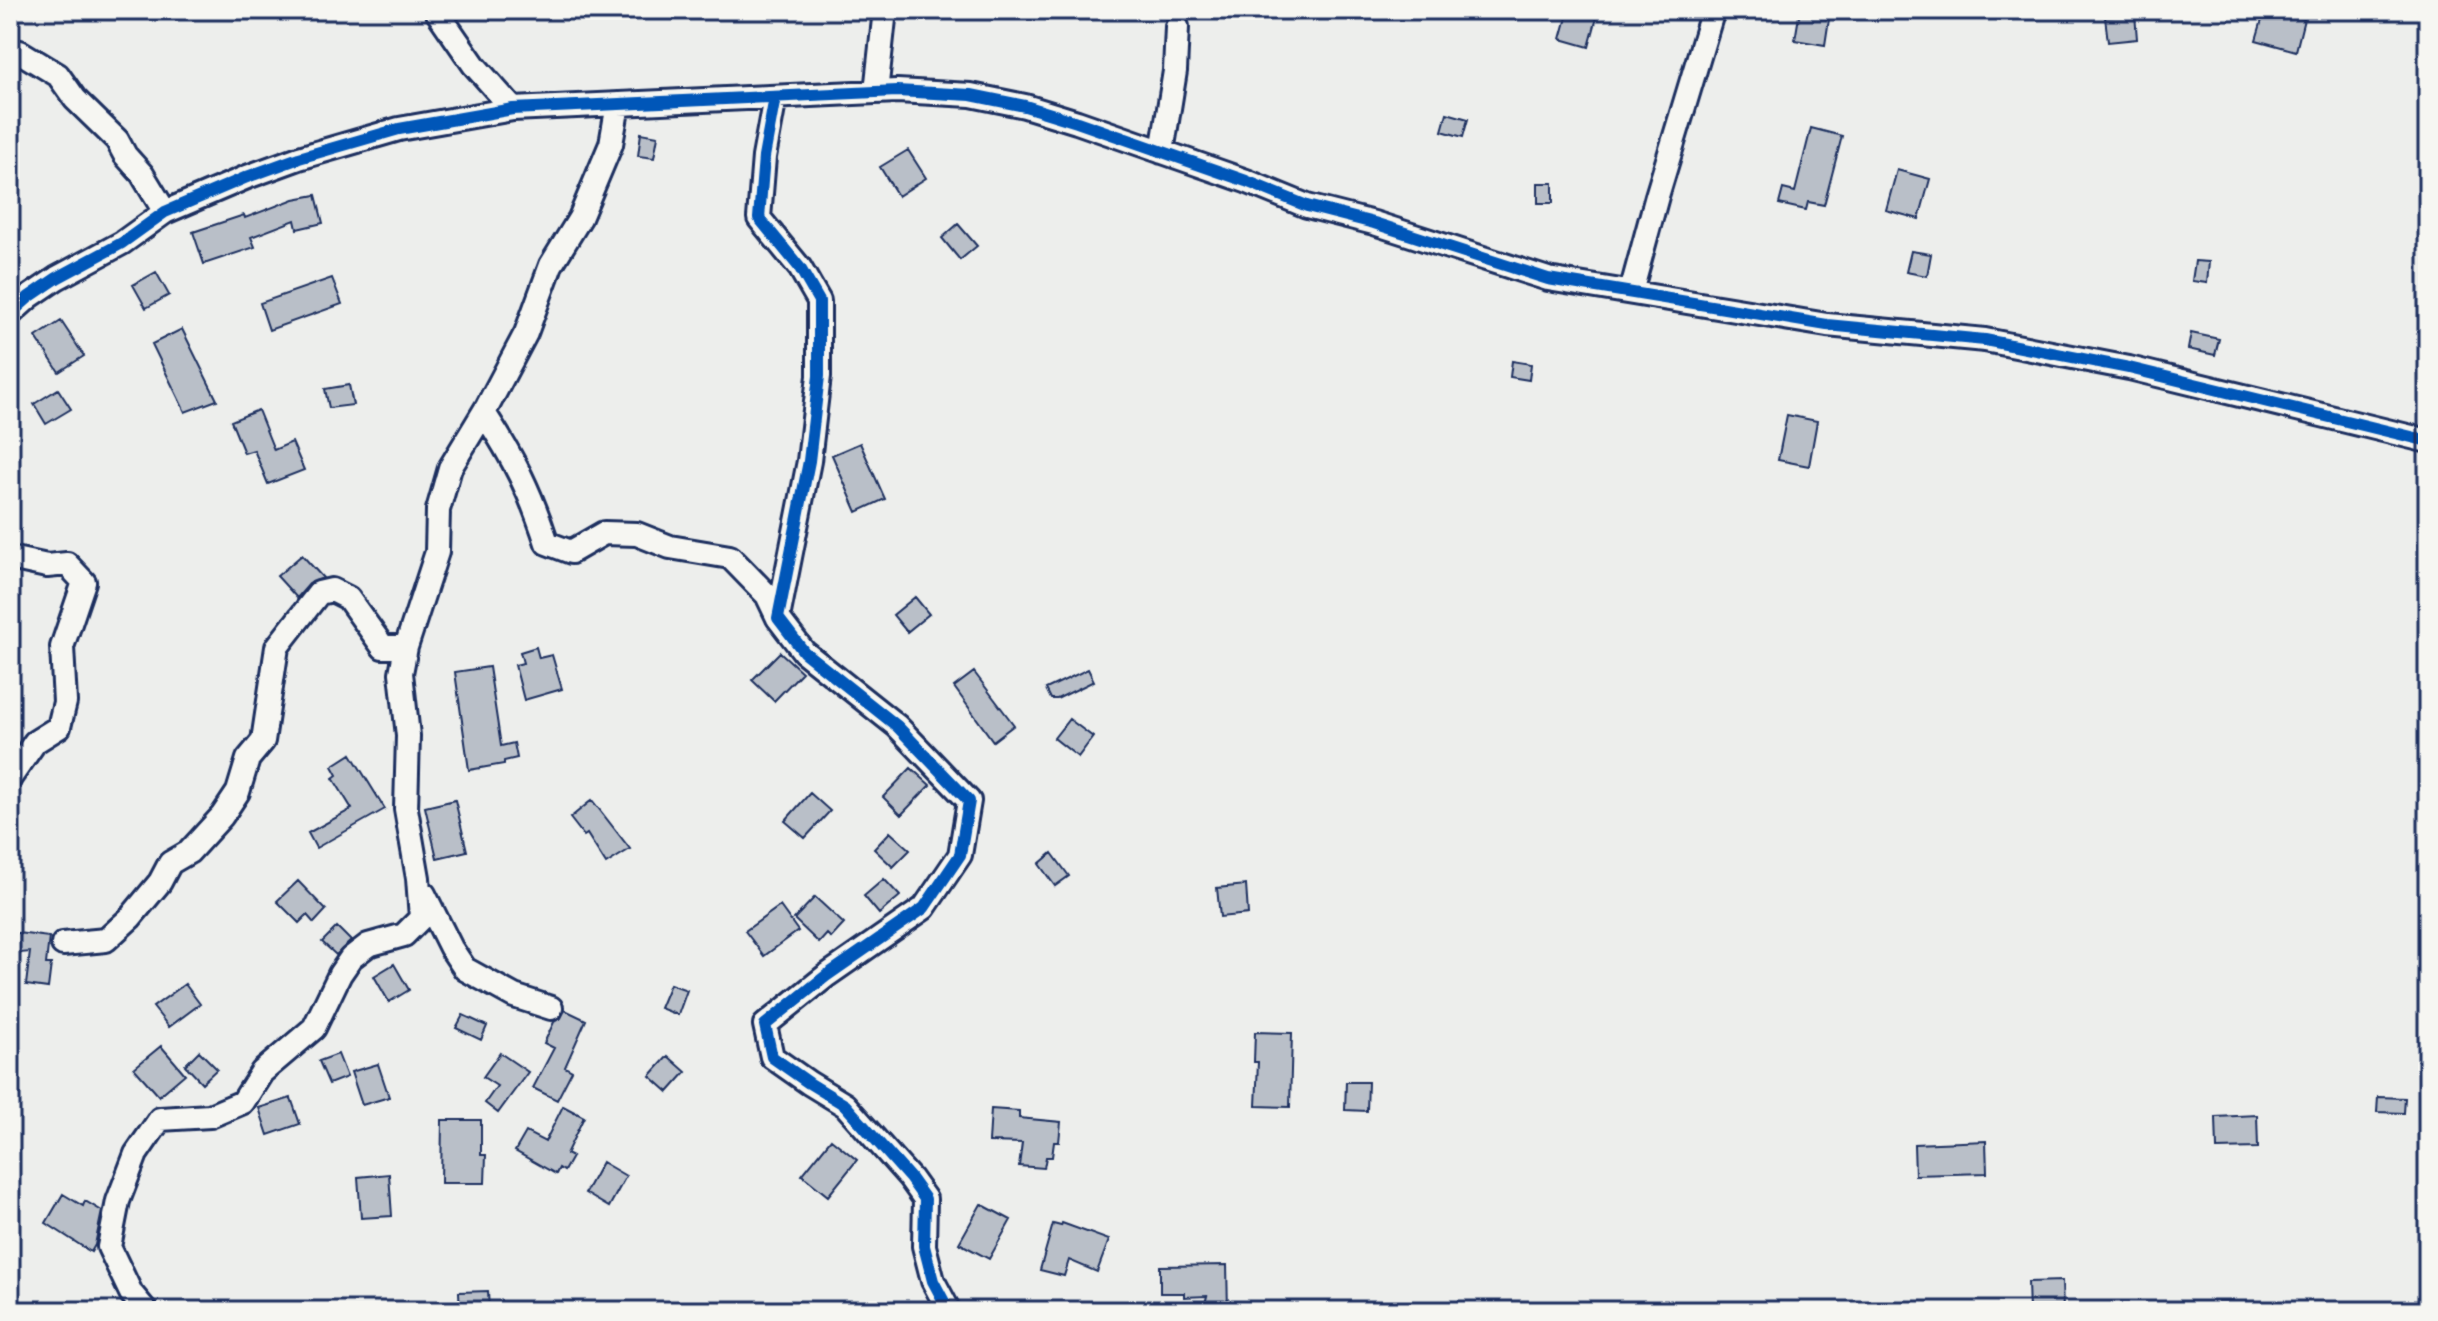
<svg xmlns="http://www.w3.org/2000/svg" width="2438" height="1321" font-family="'Shantell Sans',sans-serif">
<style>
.building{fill:#b9bfc8;stroke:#1b2f5e;stroke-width:2}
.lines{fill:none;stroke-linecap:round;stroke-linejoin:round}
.minor-casing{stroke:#1b2f5e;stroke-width:28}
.minor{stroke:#f6f6f2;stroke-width:22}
.cycleway-casing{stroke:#f6f6f2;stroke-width:17}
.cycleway{stroke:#0057b8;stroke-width:12}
</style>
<rect width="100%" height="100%" fill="#edeeec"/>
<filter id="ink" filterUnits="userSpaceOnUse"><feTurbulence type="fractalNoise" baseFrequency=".0125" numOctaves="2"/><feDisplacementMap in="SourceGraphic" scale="16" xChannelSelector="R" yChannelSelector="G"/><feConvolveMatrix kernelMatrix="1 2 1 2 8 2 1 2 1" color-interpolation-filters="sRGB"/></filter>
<g filter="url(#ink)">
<!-- building -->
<path class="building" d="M1569 10H1599L1589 47 1561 39Z
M1800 10H1821L1820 17 1829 19 1825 45 1795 40Z
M2265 10 2304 19 2296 51 2256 40Z
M2135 14 2137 39 2108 42 2105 17Z
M1447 113 1468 119 1463 137 1442 131Z
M1811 128 1842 136 1824 205 1808 202 1806 210 1779 204 1783 189 1795 192Z
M641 133 658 136 654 158 638 156Z
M908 150 926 178 898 196 880 167Z
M1897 170 1930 179 1919 219 1886 210Z
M1538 183H1553V203H1538Z
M316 195 323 223 297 229 295 220 251 237 255 247 204 264 193 232 244 215 245 218 294 199Z
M958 224 977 246 960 260 942 238Z
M1911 251 1931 254 1927 276 1906 272Z
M2195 261 2209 262 2207 283 2192 281Z
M156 272 169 295 146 308 133 285Z
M332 278 342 304 269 330 260 303Z
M61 321 84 356 59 372 36 337Z
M182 329 217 400 185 412 152 344Z
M2191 333 2219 339 2215 355 2188 349Z
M1512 361 1531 364 1529 380 1510 377Z
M349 385 353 405 329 408 325 389Z
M58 389 71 409 46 424 34 404Z
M258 410 274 450 292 442 304 470 268 484 254 450 244 453 231 421Z
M1787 415 1817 421 1809 466 1778 460Z
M860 443 885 499 857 512 832 455Z
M302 555 323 578 309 584 297 598 277 576Z
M915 597 929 614 907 632 893 615Z
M536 647 539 658 552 655 562 689 524 700 515 665 523 663 520 652Z
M780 652 802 672 774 701 752 680Z
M489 667 501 746 514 743 517 758 504 761V764L469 770 455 672Z
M1088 669 1094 681 1057 699H1051L1046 689Z
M974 672 1014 725 993 741 954 687Z
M1069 719 1093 737 1078 757 1054 738Z
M351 754 385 809 316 848 308 833 352 809 333 778 337 775 332 766Z
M911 768 930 785 901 815 883 797Z
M810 793 830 811 805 838 785 821Z
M455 800 467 851 437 858 425 807Z
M592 800 630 849 606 864 587 834 584 836 570 818Z
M890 832 910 850 893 867 874 849Z
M1052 853 1069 876 1055 886 1039 864Z
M884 879 900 896 879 914 864 896Z
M298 881 326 910 314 923 307 915 299 923 277 901Z
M1246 885 1248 914 1220 917 1217 888Z
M815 897 844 924 831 938 827 934 819 943 794 919Z
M780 906 798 931 764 956 745 931Z
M337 927 351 941 336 955 322 942Z
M10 932 49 937 46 964H51L48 988 26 985 30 952 10 954Z
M394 964 409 990 389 1002 374 976Z
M185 984 200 1004 169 1027 153 1007Z
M670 984 687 990 678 1015 660 1008Z
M565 1010 586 1020 565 1067 572 1071 557 1100 533 1088 554 1048 544 1043 554 1022 561 1018Z
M463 1015 487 1026 481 1040 456 1028Z
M1255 1032 1292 1033 1290 1107 1256 1106 1258 1062H1254Z
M161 1046 185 1074 159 1096 134 1068Z
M199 1051 217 1069 202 1083 185 1065Z
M500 1053 528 1072 498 1113 485 1103 497 1086 483 1077Z
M338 1054 347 1077 329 1084 319 1061Z
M668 1056 686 1072 668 1092 650 1076Z
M378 1064 389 1097 362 1105 351 1072Z
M1346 1082H1368L1367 1111 1345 1110Z
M2378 1097 2405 1098 2404 1113 2377 1112Z
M291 1098 300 1124 268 1135 259 1108Z
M563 1106 584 1117 566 1154 572 1157 564 1171 559 1168 556 1174 515 1151 526 1132 545 1142Z
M991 1109 1019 1111V1118L1061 1122 1059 1142H1054L1052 1157H1046L1044 1168 1019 1166 1022 1143 989 1142Z
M2257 1115 2258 1148 2217 1149 2216 1117Z
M442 1120H481V1155H486L485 1183H441Z
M831 1139 857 1160 828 1196 802 1175Z
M1986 1141 1987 1173 1915 1175 1914 1144Z
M602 1162 626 1176 609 1207 585 1193Z
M389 1174 392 1216 361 1218 358 1177Z
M63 1194 83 1206 85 1201 102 1211 95 1245 91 1252 46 1223Z
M981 1204 1011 1220 989 1259 959 1243Z
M1062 1223 1109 1240 1097 1272 1069 1260 1064 1276 1040 1270 1053 1224 1061 1226Z
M1227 1265 1228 1311H1203L1207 1296 1184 1297V1293H1160V1266Z
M2062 1281 2063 1311H2029L2028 1282Z
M488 1291 489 1311H460L459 1292Z"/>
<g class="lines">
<!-- minor casing -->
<g class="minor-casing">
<path id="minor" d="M436 10 474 65 513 109
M10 50 20 52 58 75 75 99 117 140 125 155 142 174 165 212
M876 92 885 10
M775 97 764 157 759 218 800 268 819 301V376L809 461 778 618 804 652 897 726 969 801 960 855 924 908 826 976 765 1025 772 1057 809 1083 845 1105 910 1178 925 1199 924 1246 933 1281 949 1311
M1162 152 1175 71 1177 27
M1631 292 1657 196 1713 10
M10 314 29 297 57 278 122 243 165 212 247 177 299 158 399 129 513 109 897 91 971 95 1025 106 1077 122 1246 181 1307 206 1374 223 1548 279 1827 325 1985 340 2129 368 2428 441
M484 413C514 459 530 491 547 543L571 552 604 533 637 534 670 547 730 557 767 595 778 618
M10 558 47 566 67 564 84 582 62 647 65 702 59 727 35 742 10 778
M424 894 451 948 465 969 514 996 551 1008
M63 944 106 940 130 918 160 882 170 863 189 852 222 816 238 792 248 759 263 741 277 647 319 593 332 590 348 598 383 647H406
M146 1311 131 1293 109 1247 118 1201 136 1154 160 1119 210 1116 243 1102 262 1072 314 1028 340 974 351 958 368 945 404 935 421 918 418 878 406 809 408 736 401 673 406 647 437 552 438 510 450 468 487 407 526 333 551 265 580 218 611 144 618 104"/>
</g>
<!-- minor -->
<use href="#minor" class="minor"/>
<!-- cycleway casing -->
<g class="cycleway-casing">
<path id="cycleway" d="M775 97 764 157 759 218 800 268 819 301V376L809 461 778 618 804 652 897 726 969 801 960 855 924 908 826 976 765 1025 772 1057 809 1083 845 1105 910 1178 925 1199 924 1246 933 1281 949 1311
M10 314 29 297 57 278 122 243 165 212 247 177 299 158 399 129 513 109 897 91 971 95 1025 106 1077 122 1246 181 1307 206 1374 223 1548 279 1827 325 1985 340 2129 368 2428 441"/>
</g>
<!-- cycleway -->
<use href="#cycleway" class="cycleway"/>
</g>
</g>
<!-- margin -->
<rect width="2438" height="1321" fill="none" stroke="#f6f6f2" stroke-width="40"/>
<rect x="20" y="20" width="2398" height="1281" fill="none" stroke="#1b2f5e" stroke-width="3" filter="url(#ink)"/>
</svg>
